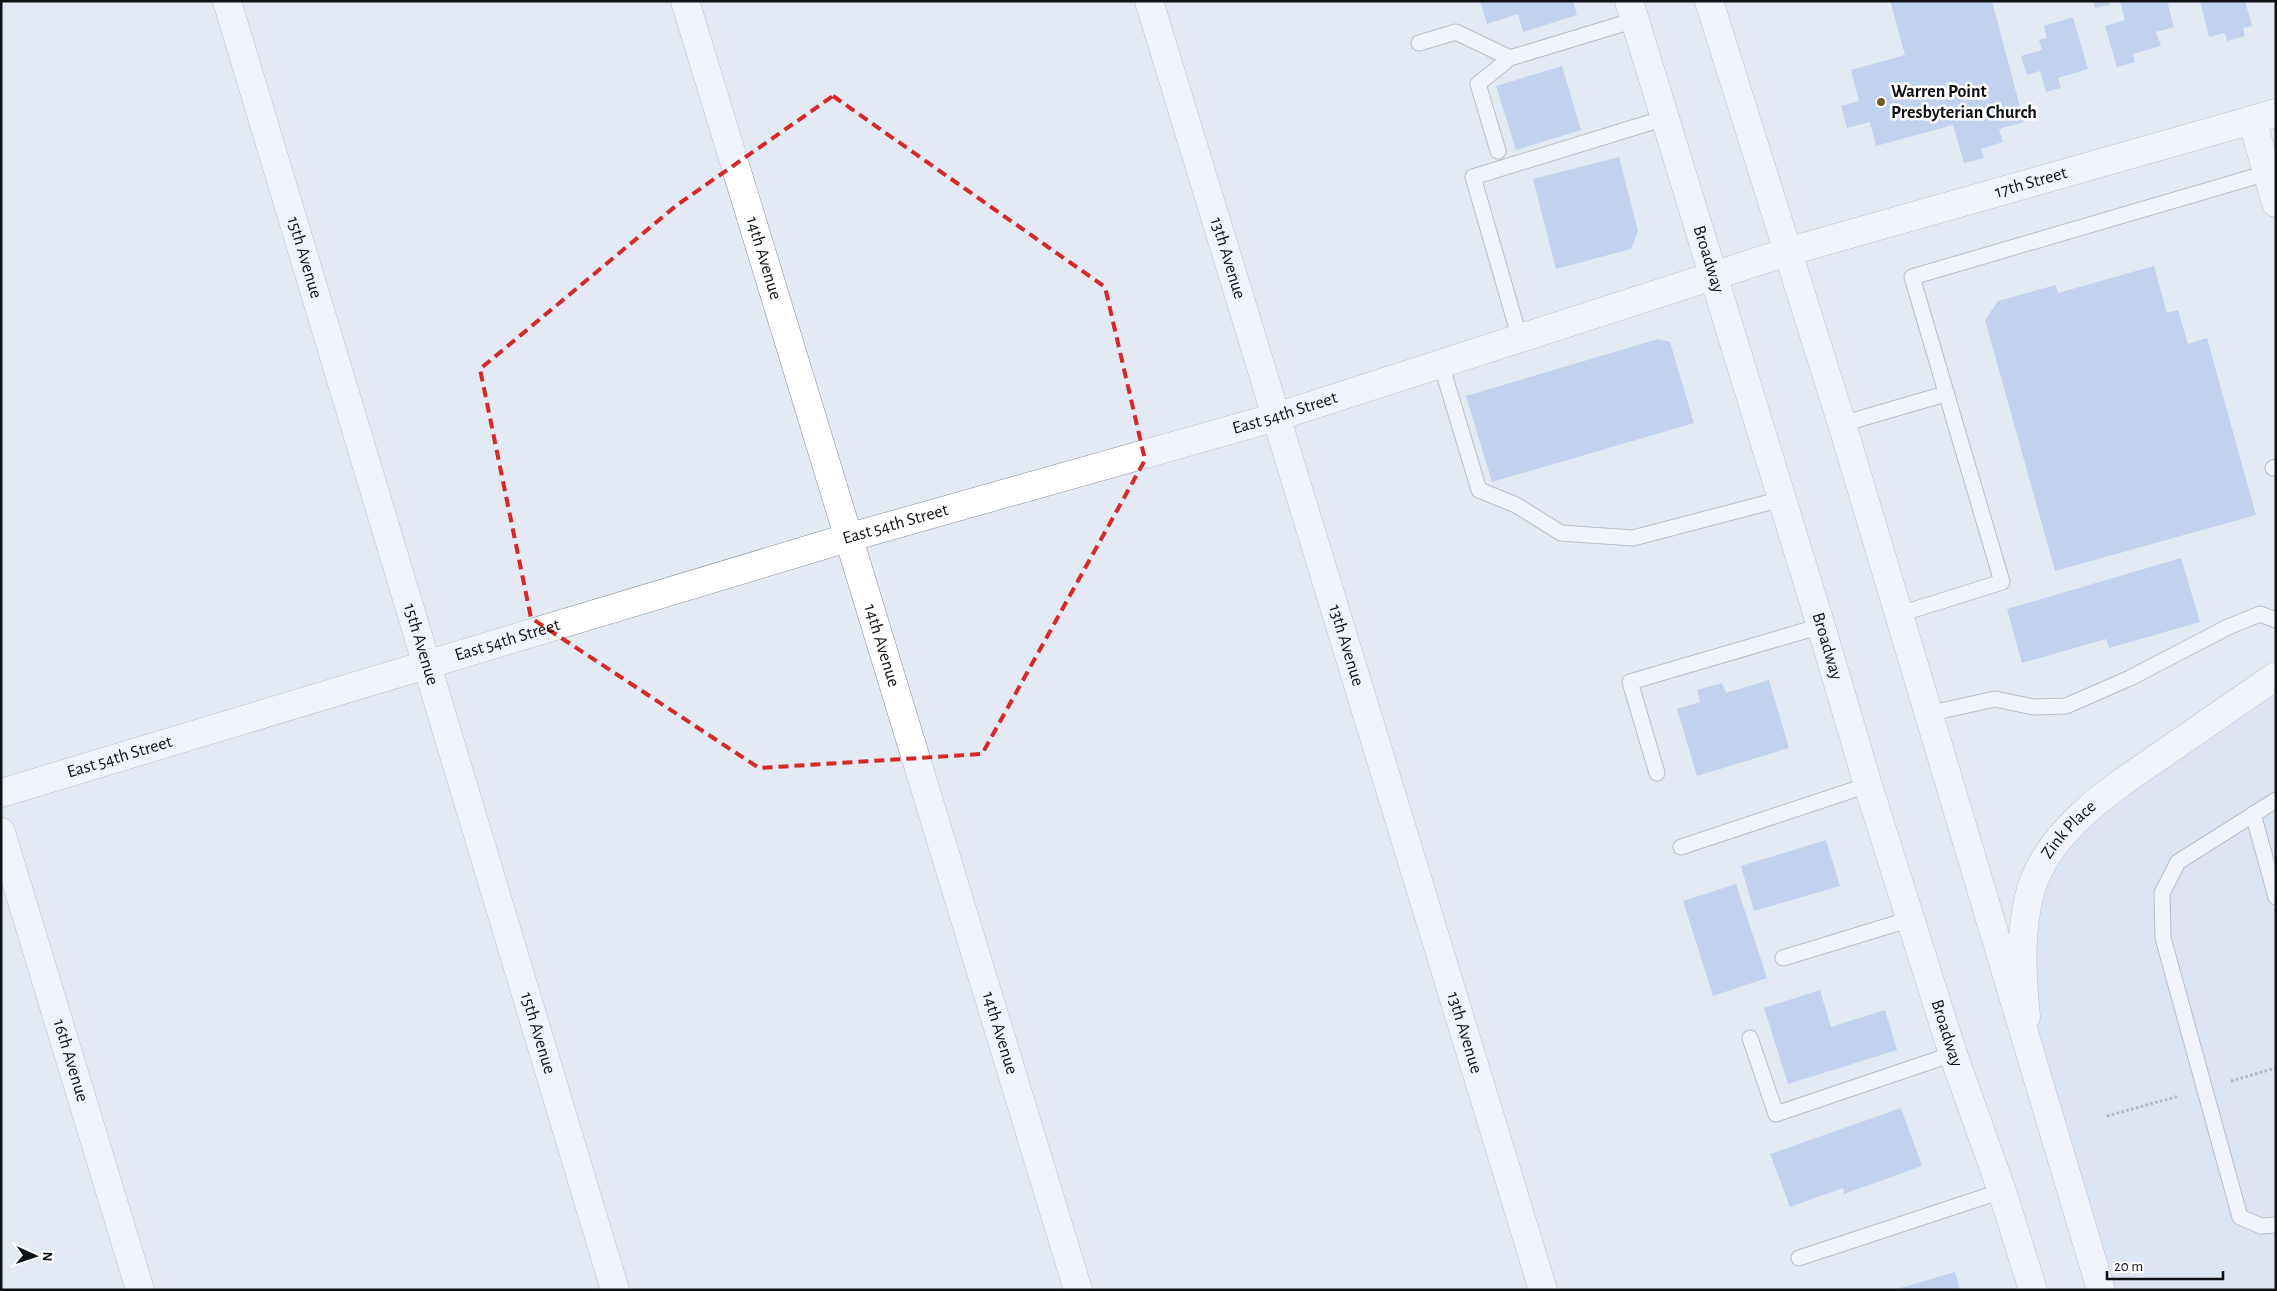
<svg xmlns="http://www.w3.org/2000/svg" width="2277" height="1291" font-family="'Alegreya Sans',sans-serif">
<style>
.built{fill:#d5e0f0}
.building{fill:#97b6e7}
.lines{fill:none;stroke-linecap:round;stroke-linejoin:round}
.lane-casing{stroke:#868c95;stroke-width:17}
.street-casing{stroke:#868c95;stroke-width:29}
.secondary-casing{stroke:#868c95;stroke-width:29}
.primary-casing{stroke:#868c95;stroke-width:29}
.path{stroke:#75797f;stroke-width:3;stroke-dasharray:2.5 2.5;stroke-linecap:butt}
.lane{stroke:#fff;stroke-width:15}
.street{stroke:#fff;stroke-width:28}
.secondary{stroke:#fff;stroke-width:28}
.primary{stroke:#fff;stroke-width:28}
.marked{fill:none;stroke:#d62828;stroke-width:4;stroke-dasharray:10 6;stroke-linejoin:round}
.poi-dot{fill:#6c5f2c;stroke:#fff;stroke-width:2}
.labels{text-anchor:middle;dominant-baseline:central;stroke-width:5;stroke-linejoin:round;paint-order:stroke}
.poi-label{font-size:18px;font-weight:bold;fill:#0f1115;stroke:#fff;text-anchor:start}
.street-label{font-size:18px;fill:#0f1115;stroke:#fff}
</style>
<rect width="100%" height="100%" fill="#e4eaf4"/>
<!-- built -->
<path class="built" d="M2276 676V1290H2101L2022 979 2050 851Z"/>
<!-- building -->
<path class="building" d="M1480 1H1573L1577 15 1523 32 1518 14 1487 24Z
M1890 1H1992L2024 122 1999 129 2003 142 1981 149 1984 158 1964 163 1953 125 1876 146 1870 122 1847 128 1841 106 1859 101 1851 70 1905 55Z
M2094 1H2110V5L2095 8Z
M2120 1H2167L2174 27 2156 32 2161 46 2133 54 2135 62 2117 67 2105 26 2125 20Z
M2200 1H2245L2252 26 2243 28 2245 36 2227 41 2225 33 2209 37Z
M2073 17 2088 69 2058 78 2061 88 2046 92 2040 71 2027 75 2021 56 2042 50 2039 40 2047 38 2044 26Z
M1562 66 1581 130 1516 150 1496 86Z
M1619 157 1638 231 1631 249 1556 269 1533 179Z
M2154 266 2167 313 2178 310 2188 344 2207 338 2256 515 2055 571 1985 320 1998 301 2056 285 2058 293Z
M1658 339 1670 342 1694 423 1492 482 1466 396Z
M2181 558 2200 622 2109 648 2106 639 2022 663 2007 609Z
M1769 680 1789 748 1697 776 1677 709 1700 702 1697 690 1722 683 1726 693Z
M1826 840 1840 886 1754 911 1741 866Z
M1736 884 1767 978 1713 996 1683 901Z
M1820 990 1831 1027 1885 1010 1897 1050 1788 1084 1764 1008Z
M1901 1108 1922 1166 1844 1194 1843 1188 1790 1207 1770 1154Z
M1955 1272 1960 1290H1897V1289Z"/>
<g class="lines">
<!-- lane casing -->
<g class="lane-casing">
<path id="lane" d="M1419 43 1456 32 1510 58 1635 20
M1498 151 1478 84 1510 58
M1520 339 1473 177 1665 118
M1441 364 1479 490 1516 505 1561 533 1633 538 1782 499
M1842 424 1945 394
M2273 468 2276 467
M1897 615 2002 582 1912 277 2267 173
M1927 714 1995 699 2033 707 2066 706 2130 678 2228 627 2260 614 2276 620
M1657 773 1630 682 1821 626
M2276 800 2178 862 2162 893 2163 938 2240 1217 2261 1226 2276 1225
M2253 814 2276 897
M1681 847 1868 785
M1783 958 1911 919
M1750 1038 1776 1114 1953 1054
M1799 1258 2002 1191"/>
</g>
<!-- street casing -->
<g class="street-casing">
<g id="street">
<path id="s1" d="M227 1 615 1290"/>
<path id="s2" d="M685 1 1078 1290"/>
<path id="s3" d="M1149 1 1543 1290"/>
<path d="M2252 120 2276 113"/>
<path id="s4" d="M1 832 140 1290"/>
</g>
</g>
<!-- secondary casing -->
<g class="secondary-casing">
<g id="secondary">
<path id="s5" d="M1 793 847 538 1276 417 1787 252 2252 120 2276 203"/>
<path id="s6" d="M2026 1017C2022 976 2019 930 2031 889 2051 824 2123 782 2176 745 2209 722 2242 699 2276 676"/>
</g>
</g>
<!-- primary casing -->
<g class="primary-casing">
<g id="primary">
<path id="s7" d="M1629 1 1821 626 1868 785 1953 1054 2002 1191 2033 1290"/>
<path d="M1709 1 1842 424 2101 1290"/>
</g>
</g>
<!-- path -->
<path class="path" d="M2231 1081 2276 1068
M2107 1116 2179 1096"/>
<!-- lane -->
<use href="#lane" class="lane"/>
<!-- street -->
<use href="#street" class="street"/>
<!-- secondary -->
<use href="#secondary" class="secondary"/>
<!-- primary -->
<use href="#primary" class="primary"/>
</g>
<!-- marked area -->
<path d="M0 0H2277V1291H0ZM833 96 1105 287 1145 460 982 754 759 768 531 618 480 369 677 205Z" fill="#e4eaf4" fill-opacity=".55" fill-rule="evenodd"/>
<path class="marked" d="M833 96 1105 287 1145 460 982 754 759 768 531 618 480 369 677 205Z"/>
<!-- markers -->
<circle class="poi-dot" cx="1881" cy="102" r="5"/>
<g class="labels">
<!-- poi labels -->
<g class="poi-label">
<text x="1891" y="92">Warren Point<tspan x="1891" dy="21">Presbyterian Church</tspan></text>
</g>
<!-- street labels -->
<g class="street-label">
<text stroke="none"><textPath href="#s5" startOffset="2120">17th Street</textPath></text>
<text stroke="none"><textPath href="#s1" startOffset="268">15th Avenue</textPath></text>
<text stroke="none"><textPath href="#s2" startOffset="269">14th Avenue</textPath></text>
<text stroke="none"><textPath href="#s3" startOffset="269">13th Avenue</textPath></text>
<text stroke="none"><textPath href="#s7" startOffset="270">Broadway</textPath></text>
<text stroke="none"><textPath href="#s5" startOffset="1339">East 54th Street</textPath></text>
<text stroke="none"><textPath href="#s5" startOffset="934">East 54th Street</textPath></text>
<text stroke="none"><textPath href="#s5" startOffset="529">East 54th Street</textPath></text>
<text stroke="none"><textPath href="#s1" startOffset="672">15th Avenue</textPath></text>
<text stroke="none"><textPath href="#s3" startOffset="674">13th Avenue</textPath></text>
<text stroke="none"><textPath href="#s2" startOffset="674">14th Avenue</textPath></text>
<text stroke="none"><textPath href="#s7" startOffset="675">Broadway</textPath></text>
<text stroke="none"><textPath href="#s5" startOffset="124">East 54th Street</textPath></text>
<text stroke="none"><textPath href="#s6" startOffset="200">Zink Place</textPath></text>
<text stroke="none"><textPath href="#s1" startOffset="1078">15th Avenue</textPath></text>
<text stroke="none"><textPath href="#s2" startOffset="1079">14th Avenue</textPath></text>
<text stroke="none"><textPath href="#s3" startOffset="1079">13th Avenue</textPath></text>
<text stroke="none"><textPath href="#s7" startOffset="1080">Broadway</textPath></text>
<text stroke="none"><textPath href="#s4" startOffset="239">16th Avenue</textPath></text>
</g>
</g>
<!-- border -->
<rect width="2277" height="1291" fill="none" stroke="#0f1115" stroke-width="5"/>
<!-- north arrow -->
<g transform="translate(35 1256) rotate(93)" stroke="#ffffff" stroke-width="4" paint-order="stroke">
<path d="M0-4L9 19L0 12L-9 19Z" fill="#0f1115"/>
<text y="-8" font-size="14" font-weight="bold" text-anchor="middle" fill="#0f1115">N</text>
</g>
<!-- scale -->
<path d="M2107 1271v8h116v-8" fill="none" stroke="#0f1115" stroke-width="2.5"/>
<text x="2114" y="1271" font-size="15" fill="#0f1115" stroke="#ffffff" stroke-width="4" paint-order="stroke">20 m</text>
</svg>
